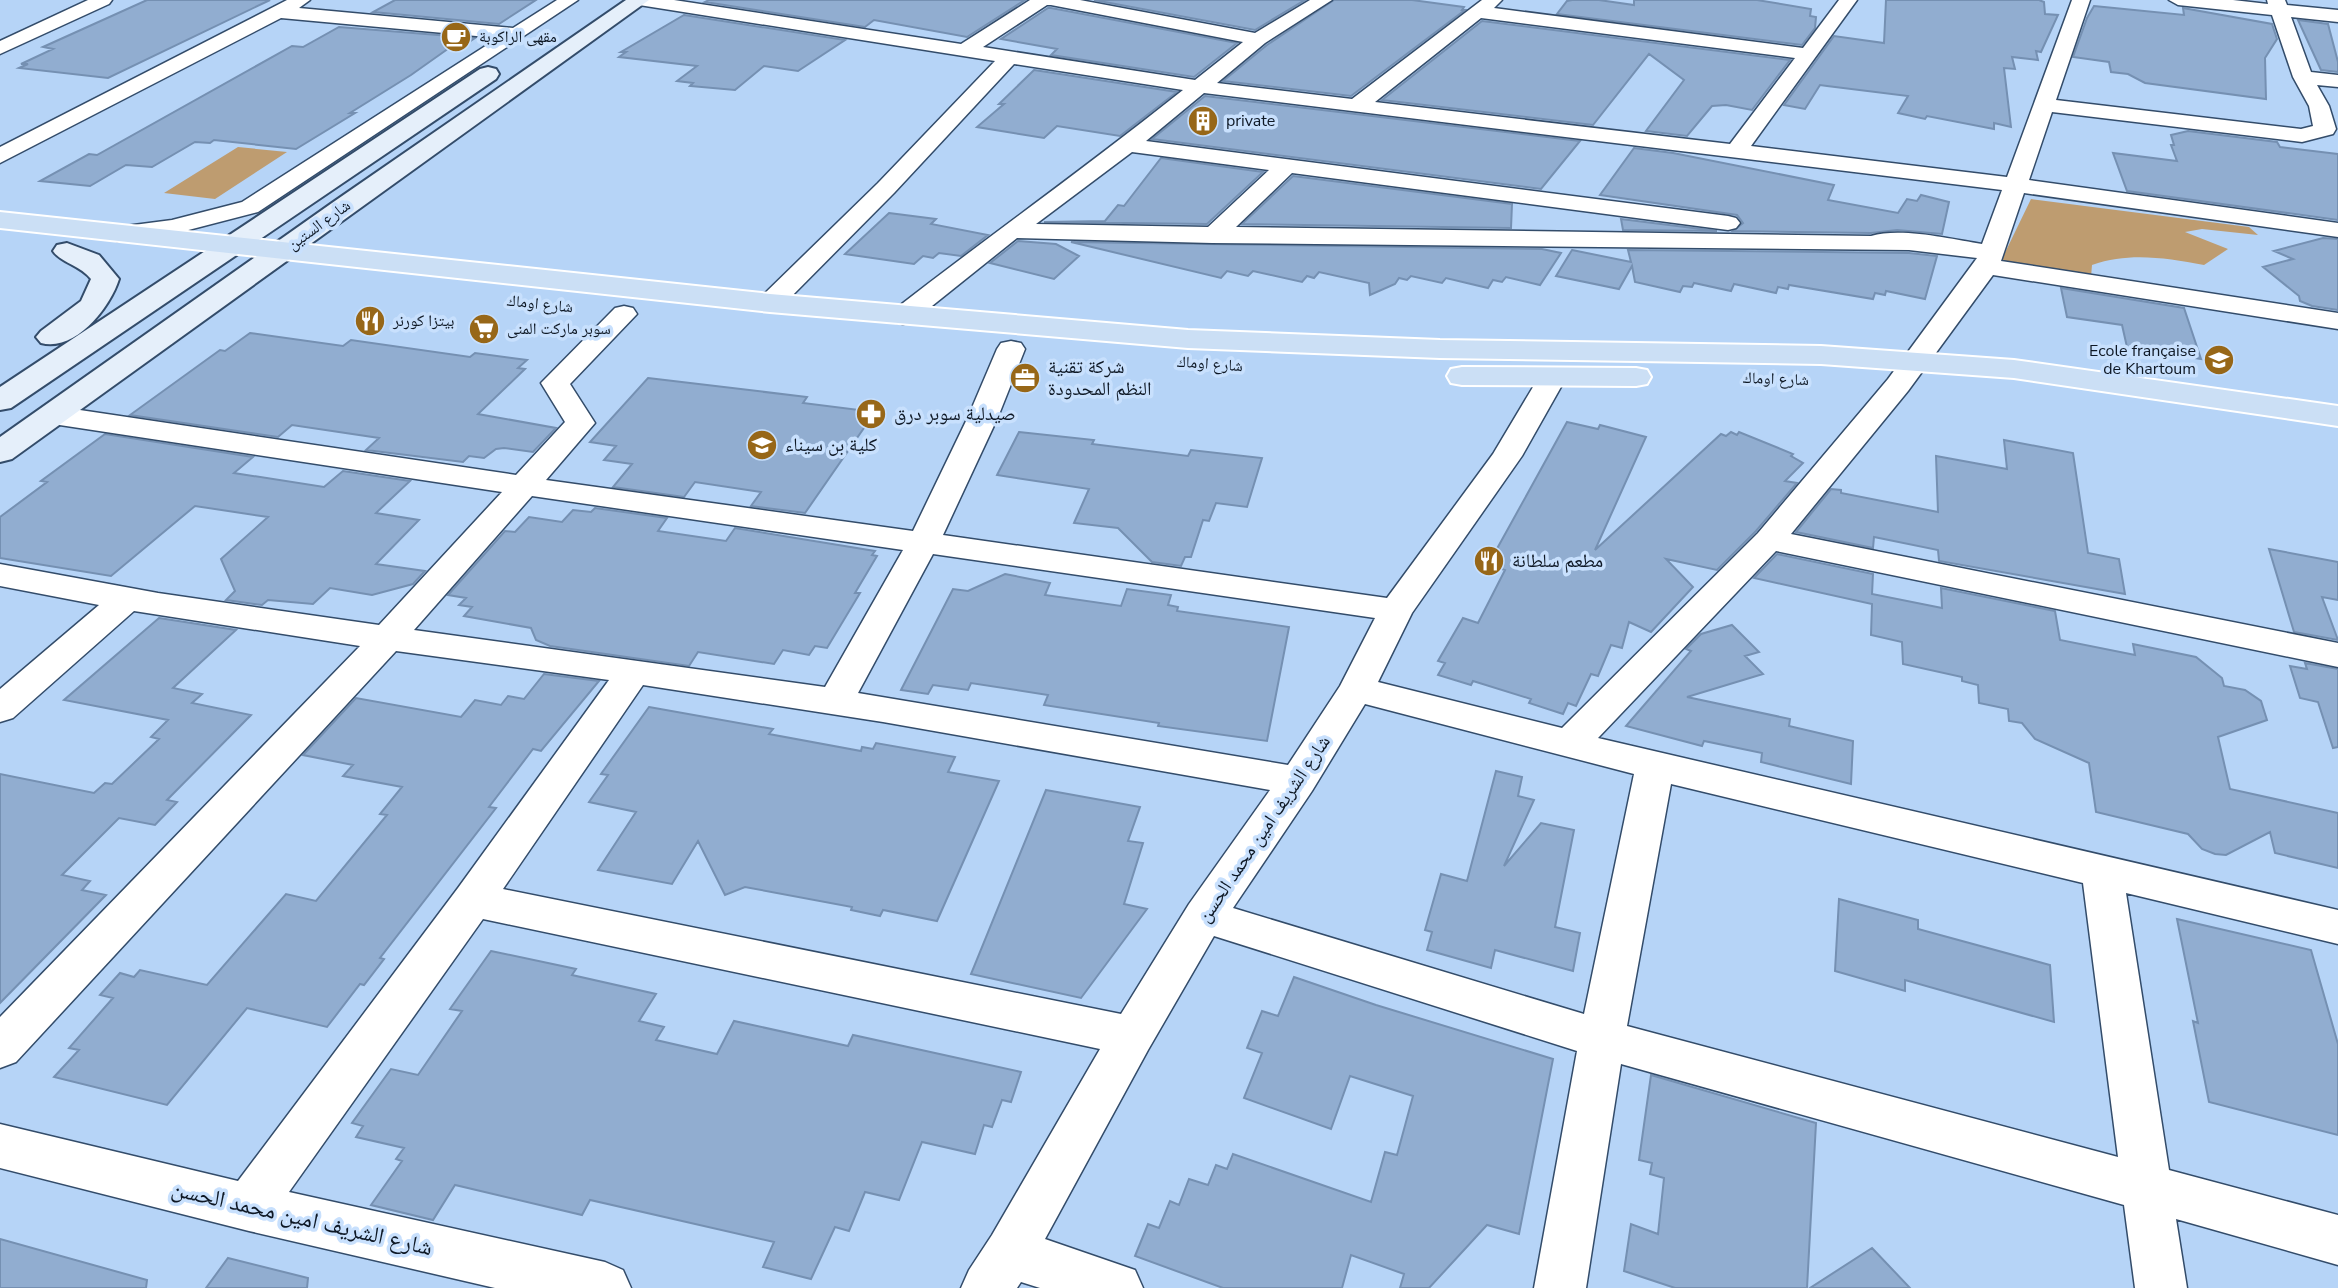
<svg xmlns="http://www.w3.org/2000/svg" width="2338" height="1288" font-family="'Nunito Sans','Noto Naskh Arabic',sans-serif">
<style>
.green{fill:#be9c70}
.building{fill:#91add0;stroke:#7590b2;stroke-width:2}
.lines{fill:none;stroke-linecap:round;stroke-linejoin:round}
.street-casing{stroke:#334c6a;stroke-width:3}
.secondary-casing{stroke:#334c6a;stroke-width:4}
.primary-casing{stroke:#fff;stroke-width:4}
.street{fill:#fff;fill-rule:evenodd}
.secondary{fill:#e5effa;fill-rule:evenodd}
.primary{fill:#cbdff5;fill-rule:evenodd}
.labels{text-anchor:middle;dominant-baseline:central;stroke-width:7;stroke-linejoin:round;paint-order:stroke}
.far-poi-label{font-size:16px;fill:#0e1825;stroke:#c8e0fd;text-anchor:start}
.far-street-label{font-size:16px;fill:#0e1825;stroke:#c8e0fd}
.poi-label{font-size:19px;fill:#0e1825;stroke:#c8e0fd;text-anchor:start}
.street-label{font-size:19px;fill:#0e1825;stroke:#c8e0fd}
.near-street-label{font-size:23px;fill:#0e1825;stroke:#c8e0fd}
</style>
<rect width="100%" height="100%" fill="#b6d4f7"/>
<!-- green -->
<path class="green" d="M238 147 287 152 215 199 164 193Z
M2031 199 2249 227 2258 235 2202 229 2185 232 2228 249 2204 265C2165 258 2130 252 2092 265L2091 277 2000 263Z"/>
<!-- building -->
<path class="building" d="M147 0H270L108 78 19 68 28 64H21L53 49 43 47Z
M395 0H536L499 24 373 12Z
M709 0H1025L967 37 874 20 865 27 705 2Z
M1094 0H1305L1255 30Z
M1334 0H1412L1464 7 1462 10H1465L1351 96 1223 81 1267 45Z
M1572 0H1599L1634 5V0H1757L1811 9 1810 16 1816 17 1815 28 1802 45 1557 14 1567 1Z
M1886 0H2039L2044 2 2045 14 2058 15 2041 52 2036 51 2038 60 2012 57 2015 69 2004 68 2011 127 1994 123V129L1927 116 1925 119 1898 113 1908 96 1827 86 1820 85 1805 109 1784 105 1834 36 1884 43Z
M2094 6 2184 15 2183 8 2272 24 2277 39 2265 58 2266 99 2145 83 2128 74 2111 72 2109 62 2073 57 2087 18Z
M1048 8H1051L1237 43 1194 77 1051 55 1057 49 1001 39Z
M684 15 845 40 798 71 764 66 735 90 690 86 693 83 677 81 697 66 619 57 626 52H621Z
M2298 20 2328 24 2338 62V72L2321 70Z
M1482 21 1790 60 1752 110 1726 105 1712 106 1687 136 1646 131 1684 80 1649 54 1593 125 1382 100Z
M339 27 475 38 469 42 459 41 411 75 350 113H355L296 149 214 140 210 143 195 142 152 167 126 165 90 186 40 181 89 154 97 155 292 46 303 47Z
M1034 70 1177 92 1120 136 1057 126 1044 138 977 127 1004 104H999Z
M1205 96 1580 141 1541 189 1152 139Z
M2188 131 2277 142 2280 147 2338 154V220L2127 191 2113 153 2177 161 2171 145H2174L2171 135Z
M1634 148 1673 153 1834 185 1828 200 1898 213 1907 199 1917 201 1921 195 1949 202 1942 234 1897 230 1871 233 1733 231 1743 223 1737 215 1600 195Z
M1161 158 1263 172 1207 224 1044 222 1105 221 1118 205 1124 206Z
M1293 176 1512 204 1511 228 1242 224Z
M889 213 936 219 931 224 988 235 961 256 939 253 933 258 923 256 914 264 845 254Z
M1621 219 1717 231 1623 230Z
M2323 238 2338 239V310L2312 306 2300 301 2299 296 2263 267 2293 259 2274 251Z
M1018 241 1056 244 1079 256 1054 279 990 263Z
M1071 242 1542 249 1561 253 1540 285 1506 277 1502 282 1493 280 1488 288 1446 278 1442 283 1411 276 1407 280 1399 278 1395 284 1370 295 1369 283 1319 272 1314 278 1307 276 1302 282 1253 271 1248 276 1227 271 1221 278Z
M1572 250 1631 262 1628 250 1909 253 1937 256 1925 299 1886 291 1885 295 1875 293 1873 299 1789 285 1788 289 1778 287 1776 293 1734 284 1731 291 1694 283 1692 287 1683 286 1680 292 1635 282 1632 266 1619 289 1556 276Z
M2061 288 2184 308 2201 359 2127 347 2122 325 2067 317Z
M250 333 343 346 351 340 470 357 475 353 527 360 518 368 525 369 478 414 556 428 533 452 504 448 496 449 484 458 469 456 463 462 366 450 379 438 292 425 278 437 130 415 220 350 225 351Z
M648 378 807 397 803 403 875 412 805 513 751 506 761 492 695 482 684 497 613 487 632 464 604 460 616 446 590 442Z
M1567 422 1598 429 1600 425 1646 437 1595 550 1721 434 1726 436 1731 432 1737 435 1739 432 1793 454 1791 456 1803 463 1785 481 1797 483 1756 531 1717 570 1666 559 1693 587 1651 632 1629 622 1622 648 1611 645 1598 676 1591 674 1576 706 1568 703 1563 714 1529 703 1531 699 1473 681 1471 685 1438 675 1445 663 1438 661 1463 618 1478 623 1505 570 1488 565Z
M1019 432 1094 440 1092 444 1188 456 1191 450 1262 458 1247 507 1216 503 1209 521 1203 520 1191 557H1185L1181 566 1152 562 1118 528 1074 523 1089 489 997 475Z
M105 434 253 457 234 473 324 487 343 471 410 481 376 513 419 520 376 564 425 571 413 584 372 595 330 588 313 604 268 600 262 605 226 600 235 591 221 559 268 517 195 506 111 576 0 558V517L47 482 41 481Z
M2004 440 2073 453 2088 553 2119 559 2125 594 1939 561 1938 550 1874 537 1873 548 1796 532 1831 489 1841 490V493L1938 512 1936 456 2007 469Z
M595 508 667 518 658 531 726 541 735 528 875 551 872 555 877 556 855 593H860L827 648 815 646 809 655 783 650 774 664 698 652 689 666 550 646 536 640 531 628 464 616 472 607 459 605 466 598 448 595 505 531 515 532 529 517 562 522 573 510 591 512Z
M2269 549 2338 562V600L2322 597 2338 640 2294 632Z
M1777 554 1873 574 1872 594 1942 608 1941 588 2055 611 2060 640 2135 655 2133 644 2196 657 2222 678 2224 686 2245 690 2261 701 2267 720 2218 737 2230 789 2338 813V868L2275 853 2270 832 2226 855 2215 854 2202 849 2188 834 2096 812 2089 763 2035 739 2022 723 2009 721 2008 709 1979 703 1978 685 1962 681V677L1903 664 1902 642 1871 635 1872 604 1754 578Z
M1005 574 1050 583 1045 595 1121 606 1127 589 1171 595 1168 605 1178 607 1177 611 1289 627 1267 741 1158 726 1159 723 1044 705 1048 695 971 683 968 690 933 685 928 694 901 690 953 589 968 591Z
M159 618 236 630 173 688 202 694 192 703 251 715 167 800 177 802 155 825 119 818 62 875 90 881 82 890 106 895 0 1003V774L94 793 105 783 112 784 159 739 151 737 168 720 64 700Z
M1732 625 1759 652 1745 656 1763 674 1687 697 1790 719 1789 726 1853 741 1851 784 1761 762 1762 753 1704 741 1702 746 1626 726 1691 651 1686 649 1701 634Z
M2305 663 2338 669V747L2333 748 2318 702 2300 698 2290 666 2307 669Z
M544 674 599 681 541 751 533 749 489 807 496 808 380 958 384 959 364 985 360 984 327 1027 247 1008 167 1105 54 1077 79 1050 69 1048 113 998 100 995 120 973 134 977 140 970 207 985 286 894 316 901 387 815 380 814 402 787 343 776 353 765 303 755 356 698 461 717 475 700 501 705 508 696 524 699Z
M649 707 773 729 769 734 861 751 862 747 873 749 876 743 955 757 948 772 999 781 937 921 883 910 880 916 851 910 852 907 745 887 725 895 698 841 672 884 598 870 636 812 589 802 608 775 601 774Z
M1496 771 1522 777 1518 796 1534 800 1504 866 1541 823 1574 830 1555 927 1580 933 1573 971 1495 950 1491 968 1427 950 1432 932 1425 930 1441 874 1467 881Z
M1046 790 1140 807 1128 841 1143 843 1124 904 1147 909 1081 998 971 974Z
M1839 899 1918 920V929L2050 965 2054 1022 1905 980V991L1835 971Z
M2177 919 2311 950 2338 1044V1135L2209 1102 2193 1021 2198 1023Z
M491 951 576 969 572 975 656 994 639 1021 664 1027 656 1040 717 1054 734 1021 848 1046 853 1035 1021 1072 1011 1102 1002 1100 992 1127 984 1125 975 1154 922 1142 899 1200 865 1192 849 1231 835 1227 811 1279 763 1267 774 1242 590 1200 582 1215 455 1185 433 1220 371 1205 402 1161 396 1159 404 1148 356 1137 363 1126 352 1123 391 1069 418 1075 462 1011 450 1009Z
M1294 977 1376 1005 1553 1059 1519 1234 1487 1225 1429 1288H1400L1404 1274 1351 1255 1342 1288H1223L1135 1256 1148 1224 1159 1228 1170 1201 1179 1205 1189 1179 1208 1185 1216 1165 1227 1169 1233 1154 1371 1202 1385 1152 1397 1155 1413 1096 1350 1076 1331 1129 1244 1098 1262 1053 1247 1048 1262 1011 1278 1016Z
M1651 1075 1816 1123 1807 1288H1675L1624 1271 1631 1224 1658 1234 1664 1178 1650 1174 1652 1163 1639 1160Z
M0 1239 147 1280 146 1288H0Z
M1872 1248 1910 1288H1810Z
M228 1258 308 1278 307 1288H206Z"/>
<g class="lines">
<!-- street casing -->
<g class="street-casing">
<path id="street" d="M88 0H112L109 4 0 54V41Z
M287 0H310L299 8 513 28 557 0H578L258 212 173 234 118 241 109 239 106 234 109 229 118 227 172 220 242 202 498 38 281 18 0 163V147Z
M630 0H674L961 44 1030 0H1080L1255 33 1310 0H1332L1265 43 1217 83 1352 99 1482 0H1502L1494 8 1803 48 1839 0H1857L1751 146 2007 177 2072 0H2090L2056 100 2301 129 2313 126 2309 106 2293 77 2272 15 2178 5 2169 0H2233L2268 4 2267 0H2285L2287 5 2338 10V22L2291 17 2311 72 2338 75V87L2317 85 2329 106 2336 129 2333 134 2302 142 2052 112 2029 180 2338 223V237L2024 193 2001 261 2338 313V329L1993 275 1908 391 1791 534 2338 643V667L1776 551 1598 738 2338 910V944L2126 893 2169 1170 2338 1215V1265L2176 1219 2187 1288H2135L2124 1205 1621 1064 1586 1288H1534L1577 1051 1214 936 1148 1050 1045 1239 1135 1270 1143 1288H1040L1021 1282 1017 1288H961L969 1270 992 1235 1100 1049 483 919 289 1192 605 1262 623 1270 631 1288H495L249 1231 0 1168V1124L238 1181 458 888 609 680 396 651 16 1062 0 1068V1017L360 646 134 611 13 718 0 722V689L99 605 0 586V564L158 593 379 625 502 492 53 424 43 421 39 415 43 409 53 406 516 475 565 422 541 383 615 308 624 306 633 308 637 314 570 384 595 423 546 480 913 531 968 417 997 349 1001 343 1011 341 1021 343 1025 349 998 417 943 535 1387 598 1493 454 1542 372 1552 370 1562 372 1566 378 1522 456 1412 613 1378 682 1562 728 1758 533 1888 379 1977 258 1909 250 1212 243 1017 238 912 322 903 324 894 322 890 316 894 310C989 236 1088 166 1183 90L1014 64 894 193 779 309 770 311 761 309 757 303 761 297 878 183 995 61 639 5ZM1047 5H1051L1243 42 1195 80 983 47ZM1481 18 1795 58 1730 144 1375 102ZM1204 93 2002 190 1982 244C1951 239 1901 227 1871 236L1236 227 1292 173 1728 230 1736 228 1740 223 1736 218 1728 216 1146 141ZM1132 152 1269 170 1208 227 1036 224ZM532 496 903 550 825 687 414 630ZM933 554 1375 618 1340 686 1288 765 858 693ZM643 685 883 722 1270 790 1189 904 1121 1014 503 889ZM1365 704 1634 774 1584 1014 1233 908 1312 791ZM1671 784 2083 883 2118 1157 1627 1026Z"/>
</g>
<!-- secondary casing -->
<g class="secondary-casing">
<path id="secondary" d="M626 0H649L12 459 0 462V437L332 203Z
M488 67 496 69 499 74 496 79 11 408 0 410V387L480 69Z
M67 243 99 255 119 279C110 308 75 352 41 343L36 337 41 331 81 301 91 279C80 265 61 263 53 251L57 245Z"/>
</g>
<!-- primary casing -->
<g class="primary-casing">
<path id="primary" d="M0 212 770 294 1188 330 1440 340 1821 346 2014 360 2338 406V426L2014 378 1821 364 1440 358 1188 348 770 312 0 228Z
M1462 367 1636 368 1647 370 1651 377 1647 384 1636 386 1462 385 1451 383 1447 376 1451 369Z"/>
</g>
<!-- street -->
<use href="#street" class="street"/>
<!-- secondary -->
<use href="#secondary" class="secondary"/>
<!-- primary -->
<use href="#primary" class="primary"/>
</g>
<!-- icons -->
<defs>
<g id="cafe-disc" transform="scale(1.575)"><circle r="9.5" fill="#976718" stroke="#c8e0fd"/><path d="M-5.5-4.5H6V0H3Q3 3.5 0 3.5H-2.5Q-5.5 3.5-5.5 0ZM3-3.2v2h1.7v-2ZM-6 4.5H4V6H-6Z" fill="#fff"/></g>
<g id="building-disc" transform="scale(1.575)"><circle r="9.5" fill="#976718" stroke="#c8e0fd"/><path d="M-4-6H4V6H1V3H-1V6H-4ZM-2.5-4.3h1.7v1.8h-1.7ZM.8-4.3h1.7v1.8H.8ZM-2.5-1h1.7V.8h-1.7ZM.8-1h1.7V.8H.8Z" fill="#fff"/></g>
<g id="restaurant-disc" transform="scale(1.575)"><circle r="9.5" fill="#976718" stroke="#c8e0fd"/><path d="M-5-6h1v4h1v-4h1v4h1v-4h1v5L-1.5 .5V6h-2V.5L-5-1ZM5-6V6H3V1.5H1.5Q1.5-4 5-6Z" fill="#fff"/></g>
<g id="supermarket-disc" transform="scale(1.575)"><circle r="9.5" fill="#976718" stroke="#c8e0fd"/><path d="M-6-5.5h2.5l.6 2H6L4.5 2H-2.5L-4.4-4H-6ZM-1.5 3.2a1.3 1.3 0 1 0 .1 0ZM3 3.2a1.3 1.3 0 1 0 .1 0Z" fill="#fff"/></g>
<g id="school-disc" transform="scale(1.575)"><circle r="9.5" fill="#976718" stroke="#c8e0fd"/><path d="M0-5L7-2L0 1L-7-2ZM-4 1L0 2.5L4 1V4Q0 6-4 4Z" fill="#fff"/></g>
<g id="office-disc" transform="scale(1.575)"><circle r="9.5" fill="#976718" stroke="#c8e0fd"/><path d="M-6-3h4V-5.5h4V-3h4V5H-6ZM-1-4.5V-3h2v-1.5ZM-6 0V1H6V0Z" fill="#fff"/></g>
<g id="pharmacy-disc" transform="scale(1.575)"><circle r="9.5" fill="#976718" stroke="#c8e0fd"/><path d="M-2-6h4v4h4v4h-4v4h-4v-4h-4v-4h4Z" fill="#fff"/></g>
<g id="university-disc" transform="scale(1.575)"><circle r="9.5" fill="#976718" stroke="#c8e0fd"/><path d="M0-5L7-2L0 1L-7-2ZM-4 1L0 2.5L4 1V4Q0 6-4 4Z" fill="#fff"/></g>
</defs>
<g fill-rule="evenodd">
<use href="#cafe-disc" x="456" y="37"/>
<use href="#building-disc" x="1203" y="121"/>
<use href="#restaurant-disc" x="370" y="321"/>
<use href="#supermarket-disc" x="484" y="329"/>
<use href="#school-disc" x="2219" y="360"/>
<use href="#office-disc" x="1025" y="378"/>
<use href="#pharmacy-disc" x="871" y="414"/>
<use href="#university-disc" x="762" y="445"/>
<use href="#restaurant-disc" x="1489" y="561"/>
</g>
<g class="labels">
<!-- far-poi labels -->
<g class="far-poi-label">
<text x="479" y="37">مقهى الراكوبة</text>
<text x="1226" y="121">private</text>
<text x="393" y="321">بيتزا كورنر</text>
<text x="507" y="329">سوبر ماركت المنى</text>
<text x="2196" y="351" text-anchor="end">Ecole française<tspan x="2196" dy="18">de Khartoum</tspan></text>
</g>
<!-- far-street labels -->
<g class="far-street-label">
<text transform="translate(319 225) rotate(-36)">شارع الستين</text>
<text transform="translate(540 304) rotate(6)">شارع اوماك</text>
<text transform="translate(1210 364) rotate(4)">شارع اوماك</text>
<text transform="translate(1776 379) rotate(2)">شارع اوماك</text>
</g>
<!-- poi labels -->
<g class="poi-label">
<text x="1048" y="367">شركة تقنية<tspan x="1048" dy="22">النظم المحدودة</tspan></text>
<text x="894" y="414">صيدلية سوبر درق</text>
<text x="785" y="445">كلية بن سيناء</text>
<text x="1512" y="561">مطعم سلطانة</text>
</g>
<!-- street labels -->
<g class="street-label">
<text transform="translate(1264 829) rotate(-56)">شارع الشريف امين محمد الحسن</text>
</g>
<!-- near-street labels -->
<g class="near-street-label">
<text transform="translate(302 1218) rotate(13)">شارع الشريف امين محمد الحسن</text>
</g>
</g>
</svg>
